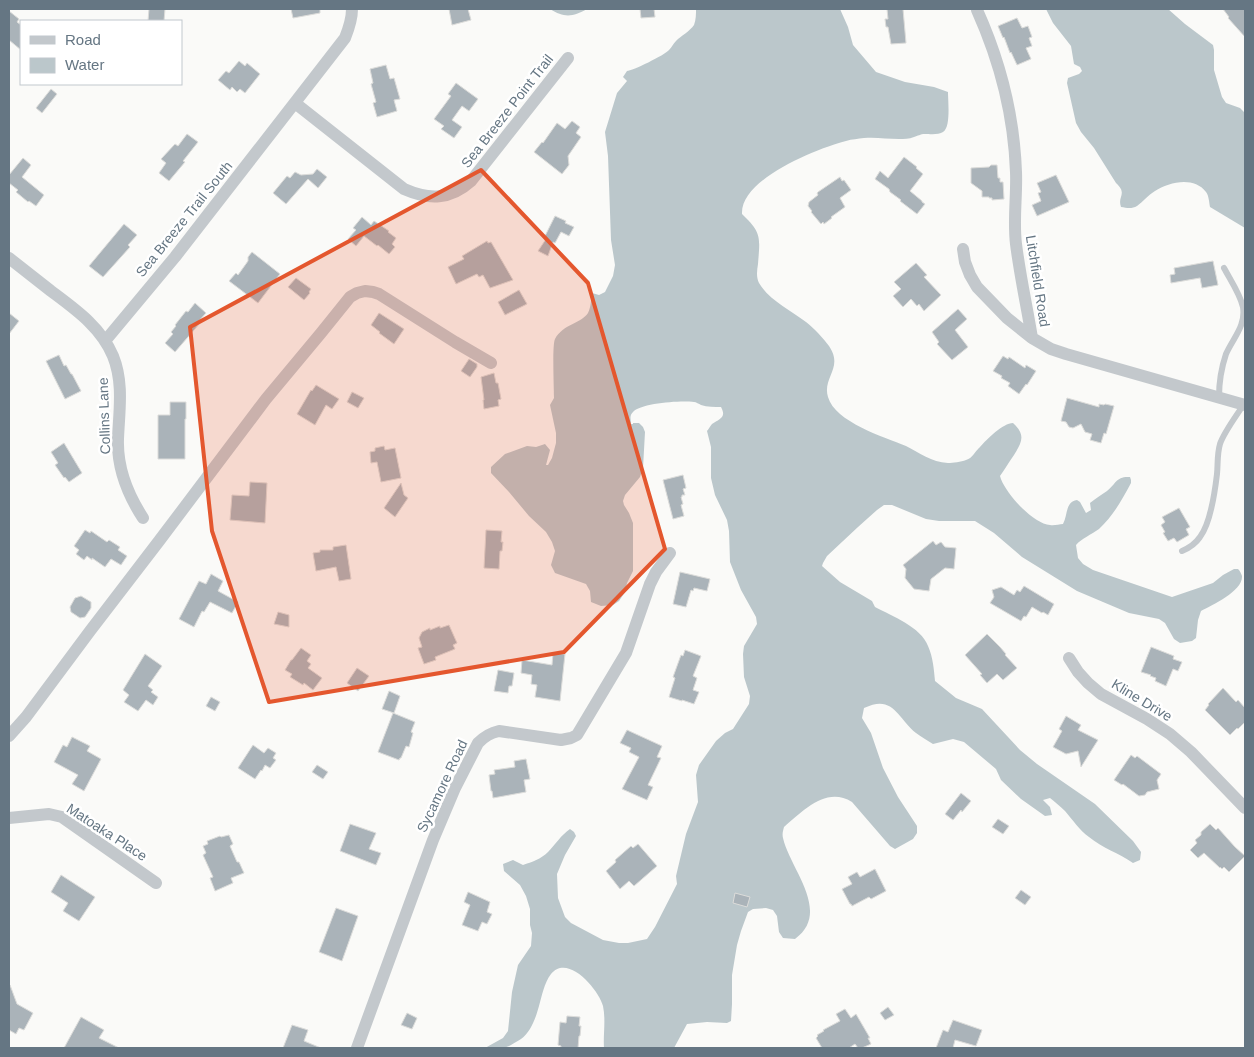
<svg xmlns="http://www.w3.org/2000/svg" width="1254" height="1057" font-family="Arial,sans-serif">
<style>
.water{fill:#bbc7cb}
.building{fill:#aab3b9;stroke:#dcdcda}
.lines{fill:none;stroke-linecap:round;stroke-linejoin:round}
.lane{stroke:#c3c8cc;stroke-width:6}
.street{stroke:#c3c8cc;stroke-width:12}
.marked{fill:#e4572e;fill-opacity:0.2;stroke:#e4572e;stroke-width:4;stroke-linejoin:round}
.labels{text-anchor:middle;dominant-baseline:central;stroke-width:5;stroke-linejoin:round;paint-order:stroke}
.street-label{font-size:14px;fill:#657683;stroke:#fff}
</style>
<rect width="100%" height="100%" fill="#fafaf8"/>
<!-- water -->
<path class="water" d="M550 9H587C573 17 564 18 550 9Z
M696 9H840L848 27 853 45 876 72 905 82 934 87 948 92C948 100 951 128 943 132 939 135 930 134 925 134 920 134 918 136 914 137 909 139 904 139 899 139 887 139 876 137 864 138 858 139 852 139 846 141 818 148 740 179 742 214 762 233 760 237 758 264 757 270 756 277 759 283 769 300 790 310 806 322 813 327 824 339 829 346 844 368 822 377 828 397 835 422 884 437 906 446 920 453 931 462 948 463 953 463 961 462 966 460 973 458 975 451 980 447 987 439 1003 423 1013 423 1026 435 1022 442 1014 455 1009 462 1005 469 1000 476 1004 492 1033 524 1050 525 1054 526 1059 524 1063 524 1068 515 1065 502 1077 500L1080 502 1086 513 1091 510 1090 503C1095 499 1101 495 1107 491 1116 484 1116 476 1130 477L1131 480V483C1122 500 1113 516 1099 529 1091 535 1082 538 1076 545L1078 558 1083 564 1093 570 1172 597 1213 583 1223 575 1234 569H1238C1240 571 1241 573 1242 576 1243 591 1212 605 1201 611L1198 620 1196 638 1192 641 1180 643 1174 639 1165 623 1159 619 1129 613 1077 591 1022 557 994 533 975 521H939L926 519 892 505H884L877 510 858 527 827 556 823 563 822 566 840 582 872 601 875 607C892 616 921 627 928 646 933 657 934 670 935 681L956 698 982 709 1020 750 1037 764 1095 804 1133 841 1141 852 1140 860 1133 863C1119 853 1102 848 1089 837 1079 830 1073 820 1065 811 1060 806 1055 802 1050 798L1043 800 1050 807 1052 815 1045 816 1021 799 1001 780 996 769 964 742 953 739 933 744C927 740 921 737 916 733 897 717 893 694 864 708L862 718 871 733 883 768 898 797 917 826V833L913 839 895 849 890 846 852 802C826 786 803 811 784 827 783 831 782 834 783 838 790 869 832 912 795 939L783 938 779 932 777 916 773 910 766 908 753 909 748 912 741 931 737 945 732 975V1004L731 1021 727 1023 707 1022 687 1024 674 1048H604C603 1035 606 1020 603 1006 599 990 568 953 551 974 544 983 542 996 539 1006 536 1017 531 1032 521 1039 518 1041 514 1043 511 1045 509 1046 506 1047 504 1048 498 1050 491 1048 485 1048L503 1038 508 1031 512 992 518 965 531 946 532 933 530 925V909L526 896 520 885 504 871 503 864 513 860 523 865C532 862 541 859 548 852 555 845 561 835 570 829L574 832 576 836 565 855 557 874 558 898 565 917 571 923 603 940 619 943H628L647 939 655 927 677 884 676 876 686 834 698 802 696 775 699 765 716 741 725 733 733 729 749 704 750 696 744 677 743 654 744 646 757 624 756 617 741 590 730 562 729 531 727 520 715 495 711 478V447L707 431C709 429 710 426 712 424 719 419 727 418 721 407 715 407 707 407 701 405 699 404 696 402 694 402 682 400 640 403 633 412 629 416 631 419 631 424H633V423H639L643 427 645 432 643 468 640 477 625 495 623 501 624 505 629 513 633 523V571L627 583 625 592 619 601 613 605 601 606 591 602 590 591 586 584 555 573 551 565 555 551 552 542 546 532 529 516 509 492 491 473V467L505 454 527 446 536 447 545 444 550 450 546 465H548L552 458 556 443V433L550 405 554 398C554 388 552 345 555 339 563 324 582 323 588 313 591 307 591 300 592 293L599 295 605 292 613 276 615 265 611 240 608 156 605 132 617 93 627 81 623 77 627 71C632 71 665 55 669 50 672 47 673 44 676 41 681 36 690 31 694 25 696 20 696 14 696 9Z
M1046 9H1168L1185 24 1213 45 1214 50V70L1222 97 1226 103 1240 108 1245 113V228L1210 207C1209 202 1209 196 1206 192 1194 176 1169 182 1155 191 1148 195 1143 202 1137 206 1132 209 1127 208 1121 207 1117 196 1128 194 1116 183L1094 148 1081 132 1076 123 1067 83 1068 78 1079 74 1082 71 1080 67 1074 64 1071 46 1053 23Z"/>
<!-- building -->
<path class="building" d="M149 9H165L164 21H148Z
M291 9H320V13L293 18Z
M449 9H468L471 20 452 25Z
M640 9H654L655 17 641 18Z
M887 9H903L906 43 891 44 888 27H886L885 19H888Z
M1223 9H1245V37L1228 18 1229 17Z
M9 11 19 19 17 22 21 25V50L9 40Z
M1017 18 1022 28 1028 26 1032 37 1029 38 1032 46 1026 48 1031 59 1017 65 1011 52 1010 53 1004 37 1003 38 998 26Z
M239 61 245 66 247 63 260 74 245 93 240 89 237 92 232 87 230 90 218 80 226 71 229 73Z
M386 65 390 79 394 78 400 99 394 100 397 111 377 117 373 103 376 102 371 84 373 83 370 69Z
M456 83 478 99 469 111 462 106 452 120 462 127 454 138 441 129 444 126 434 119 451 96 448 94Z
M51 89 57 94 42 113 36 108Z
M572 121 580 127 576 133 581 137 568 156 569 165 562 174 534 152 542 142 543 143 557 123 565 129Z
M187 134 198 142 183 161 185 162 169 181 159 173 166 163 161 159 175 144 178 146Z
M904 157 917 167 916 168 923 174 910 191 922 201V202L925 204 917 214 900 201 901 200 890 192 889 189 875 179 880 171 888 178Z
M23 158 31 165 22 177 44 195 36 206 29 201 28 202 16 192 18 190 9 183V175Z
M991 165H997L998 178H1000V182H1003L1004 199 992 200V198H989V197H982V191L971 183V168L989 167Z
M317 169 327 177 318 188 308 179 286 204 273 193 287 176 290 178 295 172 301 175 313 174Z
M1056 175 1069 202 1037 216 1032 205 1041 201 1038 193 1041 192 1037 183Z
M840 177 842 181 844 180 851 190 840 198 845 207 831 217 832 218 824 224 823 222 821 224 811 212 812 211 808 206 809 202 818 195 817 193 818 192Z
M555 216 566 221 565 223 574 227 569 236 561 232 555 243 553 242 548 256 538 251 546 239 544 238Z
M362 217 371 225 374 221 389 231 388 232 396 238 392 244 395 247 389 254 378 245 377 246 364 236 356 246 348 239 356 230 353 228Z
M124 224 137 235 128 245 130 247 103 277 89 266Z
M487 241 488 243 491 242 513 280 490 288 483 275 479 277 477 274 456 284 448 267 464 259 462 256Z
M252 252 280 274 258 303 229 281 236 273 238 275 248 261V257Z
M1213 261 1218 285 1202 288 1200 278 1171 283 1170 275 1175 274 1174 268Z
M916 263 927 275 924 277 941 295 924 311 919 304 917 306 911 299 903 307 893 296 901 289 894 282Z
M296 278 311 289 309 292 310 293 304 300 288 287Z
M519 290 527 304 505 315 498 302Z
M195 303 206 313 198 322 200 323 175 352 165 343 173 334 171 332 176 326 175 325 186 311 188 312Z
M958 309 967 319 955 330 968 347 952 360 937 344 939 342 932 332Z
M9 313 19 321 9 334Z
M379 313 404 329 394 344 379 333 380 332 371 325Z
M59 355 64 366 66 365 71 374H72L81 391 65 399 46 361Z
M1003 356 1008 359 1009 357 1025 368 1026 365 1036 371 1027 385 1026 384 1019 394 1008 386 1010 383 1001 378 1002 376 993 371Z
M469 359 477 364V367L470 377 461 371Z
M494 373 496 383H498L501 399 498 400 499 406 484 409 483 400H484L481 377Z
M316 385 339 399 332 409 326 405 315 425 297 414 311 390 312 391Z
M352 392 364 398 358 408 347 402Z
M1067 398 1099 407V404L1104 405 1105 404 1114 406 1106 434 1104 433 1101 443 1090 440 1092 434 1085 432 1081 424 1073 428 1069 427 1066 422 1061 421Z
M170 402H186V419H185V459H158V415H170Z
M64 443 82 473 69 482 65 477 64 478 55 465 58 463 51 452Z
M384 446 385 450 395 448 401 478 381 482 377 462 371 463 370 452 375 451V448Z
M683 475 686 488 683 489 685 495H682V497H681L683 504 681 505 684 516 673 519 663 480Z
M250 482 267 483 265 523 230 520 232 495 249 496Z
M401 483 404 495 408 498 395 517 384 508Z
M1179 508 1190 527 1186 529 1189 535 1177 542 1174 538 1168 541 1163 533 1165 532 1161 525 1165 522 1162 517Z
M85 530 90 533 91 531 107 542 109 540 120 547 118 550 127 556 121 565 111 559 105 567 92 558V560L87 556 84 560 76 554 79 550 74 546Z
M486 530 502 531 501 542H503L502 551H500L499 569 484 568Z
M933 541 936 545 941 542 945 547 956 548 954 569 945 568 931 579 929 591 914 589 905 578 906 569 903 565Z
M346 545 351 579 339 581 336 567 316 571 313 553 320 552V550H333V547Z
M680 572 710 579 707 591 694 588 693 591 691 590 686 607 673 604Z
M211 574 223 581 218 591 238 602 232 613 210 602 204 612 202 611 194 627 179 619 199 581 206 584Z
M1024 586 1054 604 1048 615 1043 612 1042 613 1032 607 1026 617 1024 616 1021 621 990 603 994 597 992 590 1001 587 1014 595 1017 590 1020 592Z
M81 596 91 602V608L85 617 80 618 71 612 70 607 75 598Z
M278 612 289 615V627L274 624Z
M449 625 457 643 453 645 455 649 435 657 436 660 424 664 418 648 422 647 419 638 422 632 430 628V630L440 626V628Z
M987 634 1000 647 1006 654 1005 655 1017 668 1003 680 997 674 987 683 980 675 982 674 965 655Z
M1151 647 1174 656 1173 659 1182 662 1178 671 1173 669 1166 686 1155 681 1156 678 1150 676 1151 675 1141 672Z
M301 648 311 655 307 661 311 664 308 668 322 678 313 690 304 683 303 685 290 677 292 674 285 670 291 660H292Z
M685 650 701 656 693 676 697 678 693 690 699 692 694 704 682 700V701L669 697 675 678 673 677 681 655 683 656Z
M553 653 565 654 560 701 535 697 537 685 531 684 532 675 521 673 522 660 552 665Z
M145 654 162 666 148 686 153 690 151 692 158 697 153 705 146 700 138 711 124 702 129 695 123 690Z
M357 668 369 676 358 691 347 683Z
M498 670 514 673 512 686H509L508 693 494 691Z
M1223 688 1236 702 1238 700 1245 708V722L1238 729 1237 728 1230 735 1205 710 1209 705 1208 704Z
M389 691 400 696 394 713 382 709Z
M211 697 220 702 215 711 206 706Z
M393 713 415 722 411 732 413 733 409 747 406 746 401 758H400L399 760 378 752Z
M1066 716 1081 725 1078 730 1098 740 1081 767 1078 751 1066 754 1053 747 1062 731 1059 729Z
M627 730 662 746 657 757 661 758 648 785 653 787 647 800 622 789 639 757 629 752 631 748 620 743Z
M72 737 90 746 87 751 101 759 84 791 72 784 78 775 54 762 63 745 67 747Z
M253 745 264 753 268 748 276 753 273 758 276 760 270 768 265 765 262 771 261 770 255 779 238 768Z
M1131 755 1135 758 1137 756 1161 774 1157 780 1159 789 1147 792 1145 795 1139 796 1123 784 1122 785 1114 780Z
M526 759 530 779 524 780 526 792 493 798 492 791H491L489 775 495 774 494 770 515 767 514 761Z
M317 765 328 772 323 779 312 772Z
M961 793 971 801 962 812 961 810 953 820 945 814Z
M998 819 1009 826 1003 834 992 827Z
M350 824 376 833 369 849 381 853 376 865 340 851Z
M1210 824 1216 830 1218 828 1235 847 1245 856 1229 872 1224 867 1222 869 1220 867V868L1204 853 1198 858 1190 850 1197 843 1195 840 1201 835V832Z
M229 835 233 844 230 846 237 862H239L244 873 231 878 233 883 215 891 210 878 213 877 203 855 206 853 203 846 208 844 207 841 220 836 221 837Z
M638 844 657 866 634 886 629 881 620 889 606 871 616 862 615 860 631 846 633 848Z
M875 869 886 891 871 899 869 897 852 906 851 904H850L842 889 852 884 848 877 857 872 860 877Z
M61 875 95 897 79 921 63 911 68 903 51 892Z
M1021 890 1031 897 1025 905 1015 898Z
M468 892 490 902 487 912 492 914 487 924 482 922 478 931 462 925 470 905 464 902Z
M735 893 750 897 747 907 733 903Z
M336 908 358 916 342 961 319 952Z
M9 985H10L17 1004 33 1013 24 1030 19 1028 16 1034 9 1030Z
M888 1007 894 1015 885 1020 880 1013Z
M845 1009 851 1018 856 1014 870 1038H868L871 1044 862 1048H858L855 1044 849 1048H822L816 1038 818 1036 817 1035 824 1031 823 1030 840 1021 836 1014Z
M407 1013 417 1018 412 1029 401 1025Z
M567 1016 580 1017 579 1026H581L580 1036H579L578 1048H561V1046L558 1045 560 1022 566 1023Z
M81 1017 104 1030 99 1038 119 1048H64Z
M953 1020 982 1030 976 1046 955 1040 953 1048H936L943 1030 948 1032Z
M292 1025 308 1030 304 1041 321 1048H283Z"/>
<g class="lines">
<!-- lane -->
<path class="lane" d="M1219 397C1219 382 1221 369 1226 354 1233 338 1246 326 1243 307 1240 294 1231 281 1224 268
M1182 551C1189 548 1196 543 1200 537 1210 524 1215 491 1217 474 1218 464 1217 454 1220 444 1224 432 1237 415 1244 404"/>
<!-- street -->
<path class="street" d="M977 10C1000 61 1014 116 1016 172 1017 196 1013 220 1016 244 1020 276 1027 307 1032 338L1051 349 1066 354 1245 405
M295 103 404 189C429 200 450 200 471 181L568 58
M963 249 965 262 970 275 977 287 1007 318 1032 338
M9 258C23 269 37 280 51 291 75 309 101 327 113 356 124 383 119 412 118 439 117 467 128 495 143 518
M105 341 175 257 345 38C349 28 352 19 352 9
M1069 658 1078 672 1088 683 1101 694 1147 719 1170 734 1191 752 1245 808
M9 736 26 717 90 631 159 541 266 399 321 333 350 297 357 293 365 291 373 292 379 294 455 342 491 363
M9 818 49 814 62 817 156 883
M357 1048 433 840 455 788 478 743C485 736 490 733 499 731L561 740 571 738 577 735 626 653 650 584 656 572 670 553"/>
</g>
<!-- marked area -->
<path class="marked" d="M481 170 588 283 665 549 564 652 269 702 212 531 190 327Z"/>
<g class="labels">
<!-- street labels -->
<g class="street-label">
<text transform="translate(507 111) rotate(-52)">Sea Breeze Point Trail</text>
<text transform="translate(184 219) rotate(-51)">Sea Breeze Trail South</text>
<text transform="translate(1038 281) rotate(81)">Litchfield Road</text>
<text transform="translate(104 416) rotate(-92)">Collins Lane</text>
<text transform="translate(1142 700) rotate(31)">Kline Drive</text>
<text transform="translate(442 786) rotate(-65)">Sycamore Road</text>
<text transform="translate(107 832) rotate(33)">Matoaka Place</text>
</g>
</g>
<!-- border -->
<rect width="1254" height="1057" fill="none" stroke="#657683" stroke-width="20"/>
<!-- legend -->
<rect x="20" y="20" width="162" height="65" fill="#ffffff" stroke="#c1c8cd"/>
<rect x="30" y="36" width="25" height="8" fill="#c3c8cc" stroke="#c1c8cd"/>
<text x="65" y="45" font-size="15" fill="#657683">Road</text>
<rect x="30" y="58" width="25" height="15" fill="#bbc7cb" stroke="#c1c8cd"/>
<text x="65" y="70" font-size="15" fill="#657683">Water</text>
</svg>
